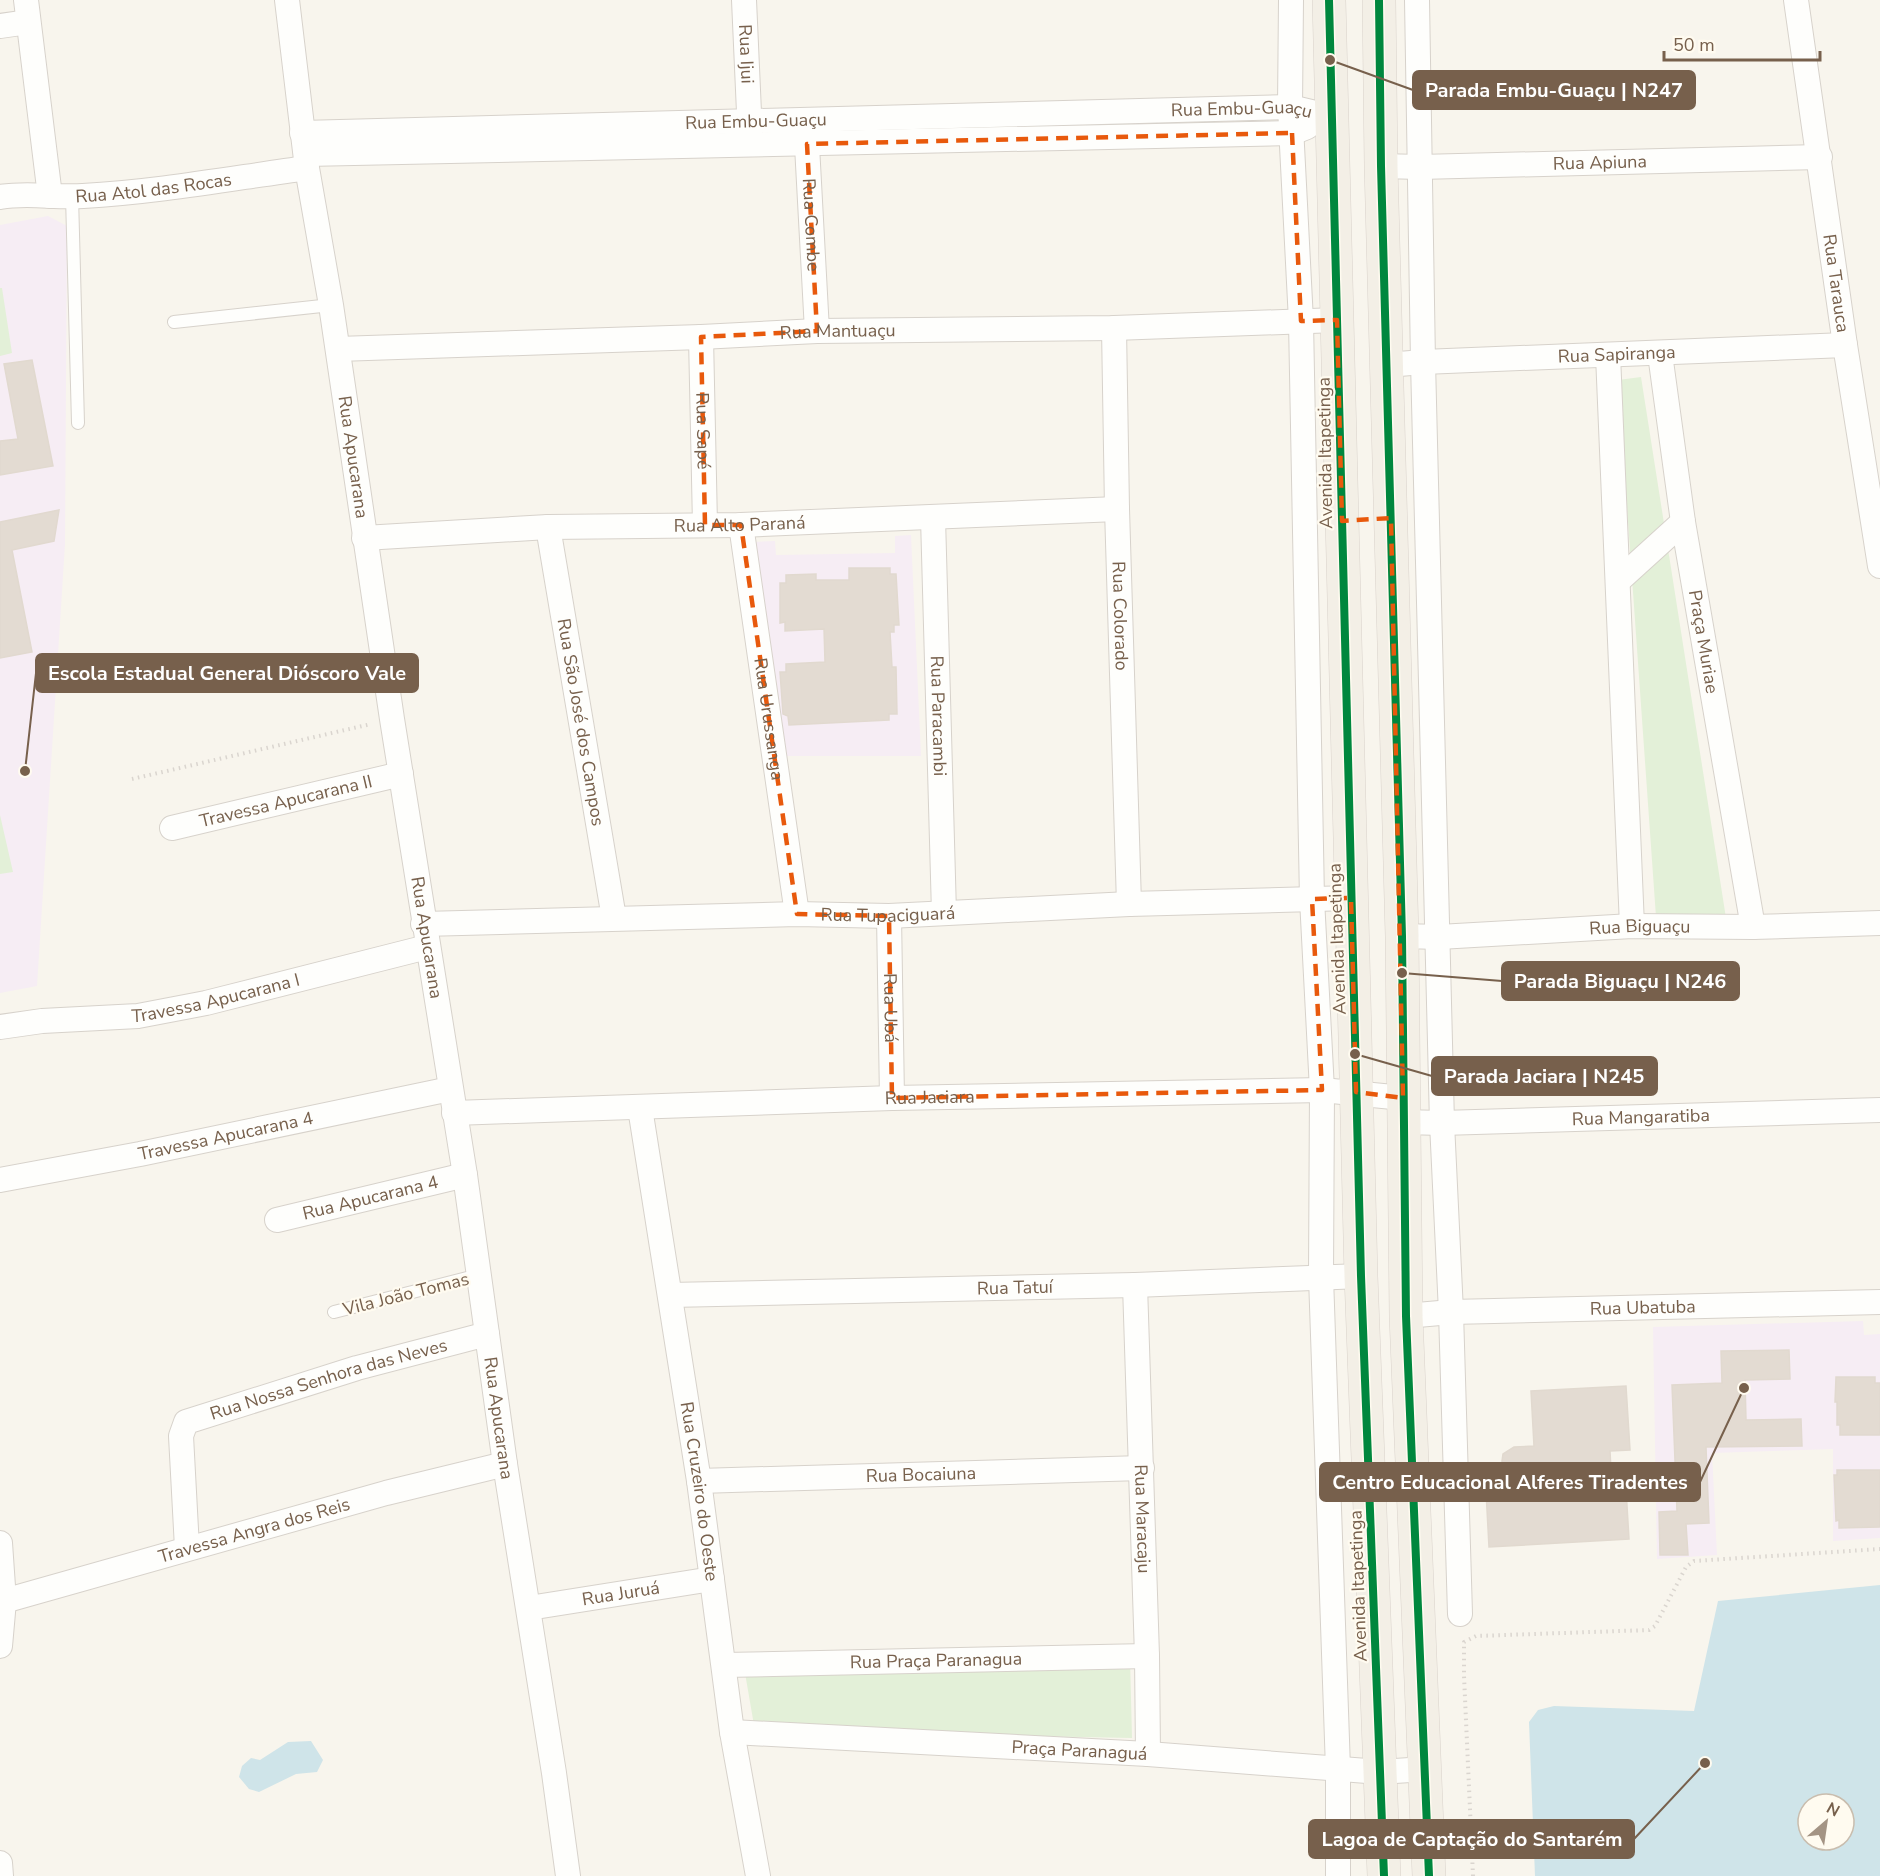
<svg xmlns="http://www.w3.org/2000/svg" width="1880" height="1876" font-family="'Nunito Sans',sans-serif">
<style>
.education{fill:#f6edf4}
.green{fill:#e3f0d8}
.water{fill:#cfe4e9;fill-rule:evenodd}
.building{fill:#e3dbd2;stroke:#e1d9cf;stroke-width:1.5}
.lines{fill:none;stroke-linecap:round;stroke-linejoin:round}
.lane-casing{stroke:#d7d2cb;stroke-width:14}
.street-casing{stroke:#d7d2cb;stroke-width:26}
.primary-casing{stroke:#d9d2cb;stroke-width:34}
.path{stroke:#dad5cf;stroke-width:4;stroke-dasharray:1.5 4.5;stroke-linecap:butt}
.lane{stroke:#fefefc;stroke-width:12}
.street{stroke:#fefefc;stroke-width:24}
.primary{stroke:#f3efe6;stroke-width:33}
.cycleway-casing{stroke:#fffbf0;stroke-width:11}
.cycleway{stroke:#00873e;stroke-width:8}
.marked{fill:none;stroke:#e8590c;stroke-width:4.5;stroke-dasharray:12 8;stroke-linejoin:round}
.labels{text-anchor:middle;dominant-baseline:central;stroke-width:4.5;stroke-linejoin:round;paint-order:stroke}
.street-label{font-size:18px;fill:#77604c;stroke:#fffbf0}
.leader{fill:none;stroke:#77604c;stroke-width:2}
.callout-dot{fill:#77604c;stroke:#fffbf0;stroke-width:2}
.callout{fill:#77604c;stroke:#77604c;stroke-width:2}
.callout-label{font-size:20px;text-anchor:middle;font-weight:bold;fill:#fff}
</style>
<rect width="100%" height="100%" fill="#f8f5ed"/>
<!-- education -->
<path class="education" d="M48 216 67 226 65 544 37 986 0 993V225Z
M911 535 921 756H781L753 542 775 541 776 555 895 553V536Z
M1863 1321 1864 1335 1880 1334V1322V1538L1833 1541V1449L1712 1453 1717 1555 1657 1559 1653 1327Z"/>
<!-- green -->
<path class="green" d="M0 288H2L12 353 0 356Z
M1641 377 1726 918 1656 917 1618 380Z
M0 815 13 872 0 874Z
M1130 1658 1132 1738 755 1731 745 1673Z"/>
<!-- water -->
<path class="water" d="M1880 1585V1876H1535L1529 1722 1538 1710 1554 1706 1694 1711 1718 1601ZM1808 1804H1844V1840H1808Z
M311 1741 323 1760 317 1772 296 1774 259 1792 249 1789 239 1777 242 1766 251 1758 260 1760 288 1742Z"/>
<!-- building -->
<path class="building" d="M32 360 53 466 0 475V441L18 439 4 364Z
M59 510 54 541 12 550 32 652 0 658V522Z
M849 568H890V574H896L899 625H894V632H890L892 667H896L897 714H889V720L789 725 788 716 783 714 780 672H786V664L825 662 824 629 785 631V622L780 623V583H786V575L816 574V580H849Z
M1789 1350 1790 1379 1745 1380 1746 1420 1801 1419 1802 1446 1706 1447 1709 1523 1686 1524 1688 1555H1660L1659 1512 1677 1511 1672 1385 1722 1383 1721 1351Z
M1836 1377H1875V1383H1880V1435H1840V1425H1837V1402H1835Z
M1626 1386 1630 1450 1610 1451 1612 1490 1626 1489 1629 1539 1489 1547 1486 1491 1504 1490 1502 1461 1503 1454 1514 1447 1534 1446 1531 1391Z
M1837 1470H1880V1527L1839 1528V1520L1836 1521 1834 1475H1837Z"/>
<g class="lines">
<!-- lane casing -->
<g class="lane-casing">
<path id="lane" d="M72 196 78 423
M174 322 331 305
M334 1312 479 1275"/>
</g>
<!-- street casing -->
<g class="street-casing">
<g id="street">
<path d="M26 0 50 196"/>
<path id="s1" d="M287 0 307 168 331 305 392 719 465 1175 505 1464 554 1773 568 1876"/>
<path id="s2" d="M744 0 750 135"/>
<path d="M1291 0 1290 107 1301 321 1312 899 1322 1090 1321 1277 1338 1769V1876"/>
<path d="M1417 0 1423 362 1442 1123 1451 1312 1460 1614"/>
<path id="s3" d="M1796 0 1845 345 1880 566"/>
<path d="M0 26 28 22"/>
<path id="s4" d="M806 127 817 331"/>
<path id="s5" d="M302 133 1290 107 1332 117"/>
<path d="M306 154 1292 133 1307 127"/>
<path id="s6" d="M1381 166 1420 167 1820 157"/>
<path id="s7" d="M0 197C27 192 55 198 83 196 158 192 233 178 307 168"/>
<path id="s8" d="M1114 328 1117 509 1129 904"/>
<path id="s9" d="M701 337 705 525"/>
<path id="s10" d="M338 349 701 337 817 331 1114 328 1337 320"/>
<path id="s11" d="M1660 354 1683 522 1753 927"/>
<path d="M1608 355 1632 926"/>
<path id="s12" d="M1387 365 1423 362 1845 345"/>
<path id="s13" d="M933 518 944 913"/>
<path id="s14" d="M741 525 797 914"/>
<path id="s15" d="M548 527 614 918"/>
<path id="s16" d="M364 538 548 527 741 525 1117 509"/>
<path d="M1618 581 1683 522"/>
<path id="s17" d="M172 828 401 774"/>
<path id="s18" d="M889 916 892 1098"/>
<path id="s19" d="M423 924 797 914 889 916 1129 904 1351 898"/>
<path id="s20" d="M1402 936 1439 937 1632 926 1753 927 1880 923"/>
<path id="s21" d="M0 1027 42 1021 138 1016 206 1003 427 947"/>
<path id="s22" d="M640 1108 699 1481 732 1732 758 1876"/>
<path id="s23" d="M454 1113 892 1098 1322 1090 1403 1098"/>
<path id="s24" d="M1403 1122 1442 1123 1880 1110"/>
<path id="s25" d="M0 1180 140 1154 450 1089"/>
<path id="s26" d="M277 1220 465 1175"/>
<path id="s27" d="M1135 1285 1147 1656 1148 1754"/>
<path id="s28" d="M670 1295 1135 1285 1361 1276"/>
<path id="s29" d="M1406 1316 1451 1312 1880 1302"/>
<path id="s30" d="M699 1481 1142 1468"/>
<path d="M0 1543 4 1601 0 1646"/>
<path id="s31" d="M187 1548 181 1436 186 1422 357 1368 487 1334"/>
<path id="s32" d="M4 1601 386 1493 505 1464"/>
<path id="s33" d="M529 1608 712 1579"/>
<path id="s34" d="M724 1665 1147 1656"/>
<path id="s35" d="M732 1732 1148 1754 1380 1772 1425 1769"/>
<path d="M0 1863 1 1876"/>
</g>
</g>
<!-- primary casing -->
<g class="primary-casing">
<path id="primary" d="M1329 0 1361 1276 1384 1876
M1379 0 1381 166 1402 936 1406 1316 1429 1876"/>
</g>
<!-- path -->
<path class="path" d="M132 779 371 724
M1473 1876 1464 1676V1642L1476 1636 1649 1630 1655 1626 1686 1567 1694 1561 1880 1549"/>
<!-- lane -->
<use href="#lane" class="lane"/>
<!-- street -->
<use href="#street" class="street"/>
<!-- primary -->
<use href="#primary" class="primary"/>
<!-- cycleway casing -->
<g class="cycleway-casing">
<path id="cycleway" d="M1329 0 1361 1276 1384 1876
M1379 0 1381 166 1402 936 1406 1316 1429 1876"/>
</g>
<!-- cycleway -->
<use href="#cycleway" class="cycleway"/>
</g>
<!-- marked area -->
<path class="marked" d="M1292 133 1301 321 1337 320 1342 521 1391 518 1403 1098 1356 1092 1351 898 1312 899 1322 1090 892 1098 889 916 797 914 741 525H705L701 337 817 331 807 144Z"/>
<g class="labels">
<!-- street labels -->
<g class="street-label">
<text stroke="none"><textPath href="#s2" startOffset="54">Rua Ijui</textPath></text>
<text stroke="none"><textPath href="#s5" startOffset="940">Rua Embu-Guaçu</textPath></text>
<text stroke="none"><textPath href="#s5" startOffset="454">Rua Embu-Guaçu</textPath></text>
<text stroke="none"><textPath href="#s6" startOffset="219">Rua Apiuna</textPath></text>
<text stroke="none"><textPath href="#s7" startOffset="154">Rua Atol das Rocas</textPath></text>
<text stroke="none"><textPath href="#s4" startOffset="98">Rua Combe</textPath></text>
<text stroke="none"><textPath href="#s3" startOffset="286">Rua Tarauca</textPath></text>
<text stroke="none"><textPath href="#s10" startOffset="500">Rua Mantuaçu</textPath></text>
<text stroke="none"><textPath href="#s12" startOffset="230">Rua Sapiranga</textPath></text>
<text stroke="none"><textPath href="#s9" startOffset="94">Rua Sapé</textPath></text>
<text transform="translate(1325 453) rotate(-91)">Avenida Itapetinga</text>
<text stroke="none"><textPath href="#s1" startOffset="462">Rua Apucarana</textPath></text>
<text stroke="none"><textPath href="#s16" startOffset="376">Rua Alto Paraná</textPath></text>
<text stroke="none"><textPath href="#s8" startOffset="288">Rua Colorado</textPath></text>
<text stroke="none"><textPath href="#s11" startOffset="291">Praça Muriae</textPath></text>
<text stroke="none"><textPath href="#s13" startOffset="198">Rua Paracambi</textPath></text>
<text stroke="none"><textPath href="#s14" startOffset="196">Rua Urussanga</textPath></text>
<text stroke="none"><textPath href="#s15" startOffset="198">Rua São José dos Campos</textPath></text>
<text stroke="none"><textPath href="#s17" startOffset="117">Travessa Apucarana II</textPath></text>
<text stroke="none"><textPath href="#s19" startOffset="465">Rua Tupaciguará</textPath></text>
<text stroke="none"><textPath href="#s20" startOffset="238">Rua Biguaçu</textPath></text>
<text stroke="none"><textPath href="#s1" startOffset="948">Rua Apucarana</textPath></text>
<text transform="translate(1337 939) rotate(-92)">Avenida Itapetinga</text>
<text stroke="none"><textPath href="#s21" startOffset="218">Travessa Apucarana I</textPath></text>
<text stroke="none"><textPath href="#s18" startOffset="92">Rua Ubá</textPath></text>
<text stroke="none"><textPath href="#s23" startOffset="476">Rua Jaciara</textPath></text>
<text stroke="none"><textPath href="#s24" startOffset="238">Rua Mangaratiba</textPath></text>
<text stroke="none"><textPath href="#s25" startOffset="230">Travessa Apucarana 4</textPath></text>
<text stroke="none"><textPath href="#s26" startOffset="96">Rua Apucarana 4</textPath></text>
<text stroke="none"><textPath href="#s28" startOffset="345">Rua Tatuí</textPath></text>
<text transform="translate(406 1294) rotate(-14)">Vila João Tomas</text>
<text stroke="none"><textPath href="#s29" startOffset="237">Rua Ubatuba</textPath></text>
<text stroke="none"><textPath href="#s31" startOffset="276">Rua Nossa Senhora das Neves</textPath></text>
<text stroke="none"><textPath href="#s1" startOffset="1434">Rua Apucarana</textPath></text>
<text stroke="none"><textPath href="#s30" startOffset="222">Rua Bocaiuna</textPath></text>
<text stroke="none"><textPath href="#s22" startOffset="388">Rua Cruzeiro do Oeste</textPath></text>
<text stroke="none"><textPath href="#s27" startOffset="234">Rua Maracaju</textPath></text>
<text stroke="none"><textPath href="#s32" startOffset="260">Travessa Angra dos Reis</textPath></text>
<text transform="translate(1358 1586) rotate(-92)">Avenida Itapetinga</text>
<text stroke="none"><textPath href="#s33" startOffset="93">Rua Juruá</textPath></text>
<text stroke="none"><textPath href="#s34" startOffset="212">Rua Praça Paranagua</textPath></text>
<text stroke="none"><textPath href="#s35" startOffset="348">Praça Paranaguá</textPath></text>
</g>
</g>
<!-- callouts -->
<path class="leader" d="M1330 60L1413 90M25 771L36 673M1402 973L1502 981M1355 1054L1432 1076M1744 1388L1700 1482M1705 1763L1634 1839"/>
<g class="callout-dot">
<circle cx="1330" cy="60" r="6"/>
<circle cx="25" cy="771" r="6"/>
<circle cx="1402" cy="973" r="6"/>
<circle cx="1355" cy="1054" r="6"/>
<circle cx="1744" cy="1388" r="6"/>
<circle cx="1705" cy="1763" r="6"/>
</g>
<g class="callout">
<rect x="1413" y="71" width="282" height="38" rx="6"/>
<rect x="36" y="654" width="382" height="38" rx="6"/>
<rect x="1502" y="962" width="237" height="38" rx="6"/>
<rect x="1432" y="1057" width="225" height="38" rx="6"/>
<rect x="1320" y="1463" width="380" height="38" rx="6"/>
<rect x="1309" y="1820" width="325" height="38" rx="6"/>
</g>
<g class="callout-label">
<text x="1554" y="97">Parada Embu-Guaçu | N247</text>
<text x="227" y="680">Escola Estadual General Dióscoro Vale</text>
<text x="1620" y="988">Parada Biguaçu | N246</text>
<text x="1544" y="1083">Parada Jaciara | N245</text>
<text x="1510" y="1489">Centro Educacional Alferes Tiradentes</text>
<text x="1472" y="1846">Lagoa de Captação do Santarém</text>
</g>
<!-- north arrow -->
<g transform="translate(1826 1822) rotate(29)"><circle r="28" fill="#fffbf0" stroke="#c9bdae" stroke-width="1.5"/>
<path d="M0-4.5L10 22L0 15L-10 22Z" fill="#a49484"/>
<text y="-9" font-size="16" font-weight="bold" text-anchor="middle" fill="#77604c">N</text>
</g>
<!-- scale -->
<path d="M1664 51v9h156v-9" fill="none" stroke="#77604c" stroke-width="3"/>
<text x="1673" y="51" font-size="18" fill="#77604c" stroke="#fffbf0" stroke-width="4.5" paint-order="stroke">50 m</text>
</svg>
